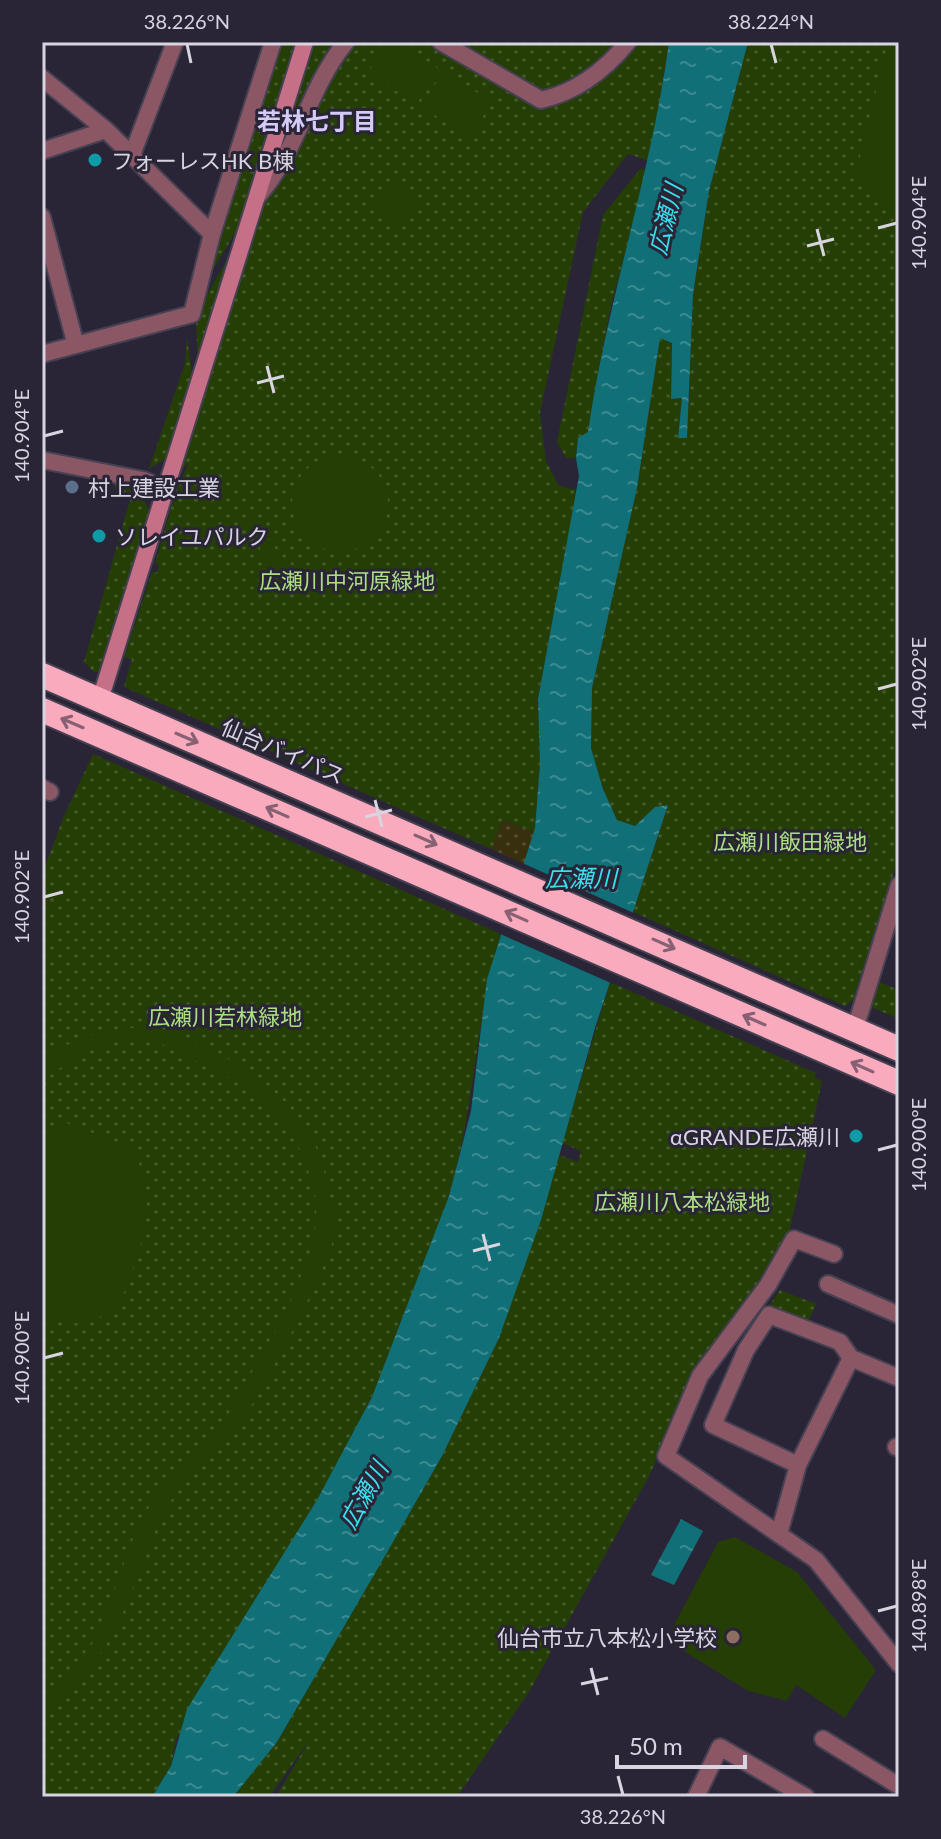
<svg xmlns="http://www.w3.org/2000/svg" width="941" height="1839" font-family="Lato,'Noto Sans JP',sans-serif">
<style>
.grass{fill:url(#grass-dots)}
.sand{fill:url(#sand-dots)}
.garden{fill:#243e05}
.water{fill:url(#water-ripples)}
.pier{fill:#292537}
.lines{fill:none;stroke-linecap:round;stroke-linejoin:round}
.street-casing{stroke:#454152;stroke-width:20}
.secondary-casing{stroke:#454152;stroke-width:20}
.highway-casing{stroke:#454152;stroke-width:28}
.street{stroke:#8c5765;stroke-width:16}
.secondary{stroke:#c57087;stroke-width:16}
.highway{stroke:#f9aabd;stroke-width:24}
.oneway{stroke:#876173}
.ticks{fill:none;stroke:#d8d5e1;stroke-width:3}
.culture-dot{fill:#0f9aa8;stroke:#292537;stroke-width:3}
.service-dot{fill:#5c6f8a;stroke:#292537;stroke-width:3}
.education-dot{fill:#8d6e63;stroke:#292537;stroke-width:3}
.labels{text-anchor:middle;dominant-baseline:central;stroke-width:6;stroke-linejoin:round;paint-order:stroke}
.poi-label{font-size:22px;fill:#d8d5e1;stroke:#292537;text-anchor:start}
.park-label{font-size:22px;fill:#addf83;stroke:#292537}
.street-label{font-size:22px;fill:#d8d5e1;stroke:#292537}
.neighbourhood-label{font-size:24px;font-weight:bold;fill:#d4ccf7;stroke:#292537}
.water-label{font-size:24px;font-style:italic;fill:#38dfee;stroke:#292537}
.neatline{fill:none;stroke:#d8d5e1;stroke-width:3}
.ticks-label{font-size:20px;text-anchor:middle;fill:#d8d5e1}
</style>
<defs>
<pattern id="grass-dots" width="8" height="8" patternUnits="userSpaceOnUse" patternTransform="scale(2)"><rect width="8" height="8" fill="#243e05"/><path d="M2 2h.1M6 6h.1" fill="none" stroke="#435929" stroke-width="1.8" stroke-linecap="round"/></pattern>
<pattern id="sand-dots" width="8" height="8" patternUnits="userSpaceOnUse" patternTransform="scale(2)"><rect width="8" height="8" fill="#372f0e"/><path d="M2 2h.1M6 6h.1" fill="none" stroke="#534c31" stroke-width="1.8" stroke-linecap="round"/></pattern>
<pattern id="water-ripples" width="26" height="14" patternUnits="userSpaceOnUse" patternTransform="scale(2)"><rect width="26" height="14" fill="#106f77"/><path d="M2 4q2-2 4 0t4 0M15 11q2-2 4 0t4 0" fill="none" stroke="#3d8990"/></pattern>
</defs>
<rect width="100%" height="100%" fill="#292537"/>
<!-- grass -->
<path class="grass" d="M279 42H299L243 220 206 281Z
M313 42H669L650 161 628 154 583 212 540 413 546 461 559 486 577 490 538 699 540 764 535 828 534 832 503 820 491 849 124 687 132 659 124 657 152 572 157 573 159 565 155 564 175 494 189 462 181 470Z
M748 42H899V856L853 1000 845 1006 633 912 668 805 655 807 635 827 617 820 603 789 591 748 592 688 637 488 660 337 672 342 671 399 682 398 678 438H687L693 294 709 191Z
M641 168 647 172 610 310 588 433 578 438 576 458H566L557 442 603 215Z
M239 238 198 373 196 315Z
M187 337 193 382 168 457 149 469 185 363Z
M116 481 141 494 152 516 104 671 94 672 84 662 130 500 114 487Z
M93 754 501 934C475 1019 475 1109 449 1195 430 1258 400 1340 371 1398 313 1516 242 1627 176 1740L171 1766 152 1797H42V874L64 816Z
M877 981 899 990V1019L869 1006Z
M610 982 816 1073 814 1077 822 1081 787 1243 775 1267 696 1374 648 1478 529 1692 457 1797H276L309 1741 269 1797H233L277 1742 442 1456 499 1338 559 1155 578 1162 581 1151 562 1143Z
M780 1290 816 1304 809 1320 769 1306Z"/>
<!-- sand -->
<path class="sand" d="M502 820 534 832 524 864 491 849Z"/>
<!-- garden -->
<path class="garden" d="M387 42H396L438 68 417 104 368 73Z
M888 42H899V226L856 173Z
M443 71 492 102 470 137 422 107Z
M376 204a20 20 0 1 1 40 0a20 20 0 1 1-40 0Z
M292 504a48 48 0 1 1 96 0a48 48 0 1 1-96 0Z
M259 520C284 578 324 589 381 573L383 582C321 612 268 587 249 521Z
M153 1027C206 1041 271 1078 303 1124 318 1145 325 1172 330 1197 332 1206 336 1218 336 1227 335 1255 263 1390 244 1417 221 1448 188 1471 169 1504 146 1543 140 1576 122 1615 105 1653 73 1694 42 1721V1705L97 1638 138 1525 160 1490 226 1418 287 1310 314 1244 317 1202 305 1159 286 1123 237 1082 162 1044 124 1039 82 1053 50 1075 42 1085V1064C73 1033 111 1028 153 1027Z
M61 1121 132 1148C163 1208 139 1251 118 1309 89 1323 73 1329 42 1315V1152Z
M735 1537 797 1572 876 1670 845 1718 796 1685 787 1701 748 1691 666 1640 718 1542Z"/>
<!-- water -->
<path class="water" d="M669 42H748L709 191 693 294 687 438H678L682 398 671 399 672 343 660 338 637 488 592 688 591 748 603 789 617 820 635 826 655 807 668 805 595 1028 541 1220 499 1338 442 1456 389 1549 277 1742 233 1797H152L171 1766 187 1709 317 1500 372 1397 449 1196 471 1111 487 979 535 828 540 764 538 699 579 476 576 458 578 438 588 432C607 300 651 176 669 42Z
M681 1519 703 1531 674 1585 651 1575Z"/>
<!-- pier -->
<path class="pier" d="M520 862 636 914 613 984 498 933Z"/>
<g class="lines">
<!-- street casing -->
<g class="street-casing">
<path id="street" d="M441 42 541 100C577 92 605 70 628 42
M42 78 106 130 212 234
M42 151 106 130
M132 155 175 42
M258 196C300 148 307 90 346 42
M42 217 75 342
M42 354 192 314 212 234 273 42
M42 460 143 480 167 490
M42 788 50 792
M855 1029 899 885
M834 1254 794 1239 768 1285 700 1376 666 1456 816 1560 899 1664
M828 1284 899 1315
M896 1447 899 1448
M798 1465 851 1358
M779 1534 798 1465 713 1425 746 1350 769 1315 840 1342 851 1358 899 1378
M823 1739 899 1786
M696 1797 720 1747 806 1797"/>
</g>
<!-- secondary casing -->
<g class="secondary-casing">
<path id="secondary" d="M100 700 305 42"/>
</g>
<!-- highway casing -->
<g class="highway-casing">
<path id="highway" d="M42 675 899 1049
M42 710 899 1083"/>
</g>
<!-- street -->
<use href="#street" class="street"/>
<!-- secondary -->
<use href="#secondary" class="secondary"/>
<!-- highway -->
<use href="#highway" class="highway"/>
</g>
<!-- one-way arrows -->
<defs><path id="oneway-shaft" d="M-6 0H5M1.5-3L5.5 0L1.5 3" fill="none" stroke-width="1.6" stroke-linecap="round" stroke-linejoin="round" transform="scale(2)"/></defs>
<g class="oneway">
<use href="#oneway-shaft" transform="translate(72 723) rotate(-157)"/>
<use href="#oneway-shaft" transform="translate(187 738) rotate(23)"/>
<use href="#oneway-shaft" transform="translate(277 812) rotate(-156)"/>
<use href="#oneway-shaft" transform="translate(426 840) rotate(24)"/>
<use href="#oneway-shaft" transform="translate(516 916) rotate(-156)"/>
<use href="#oneway-shaft" transform="translate(664 944) rotate(24)"/>
<use href="#oneway-shaft" transform="translate(754 1020) rotate(-156)"/>
<use href="#oneway-shaft" transform="translate(862 1067) rotate(-156)"/>
</g>
<!-- ticks -->
<path class="ticks" d="M187 44 191 63M771 44 776 63M878 228 897 223M817 229 824 256M807 246 834 239M267 366 274 393M257 383 284 376M44 436 63 431M878 689 897 684M375 800 382 827M365 817 392 810M44 897 63 892M878 1150 897 1145M483 1234 490 1261M473 1251 500 1244M44 1358 63 1353M878 1611 897 1606M591 1668 598 1695M581 1684 608 1678M618 1776 623 1795"/>
<!-- markers -->
<g class="culture-dot">
<circle cx="95" cy="160" r="8"/>
<circle cx="99" cy="536" r="8"/>
<circle cx="856" cy="1136" r="8"/>
</g>
<circle class="service-dot" cx="72" cy="487" r="8"/>
<circle class="education-dot" cx="733" cy="1637" r="8"/>
<g class="labels">
<!-- poi labels -->
<g class="poi-label">
<text x="111" y="160">フォーレスHK B棟</text>
<text x="88" y="487">村上建設工業</text>
<text x="115" y="536">ソレイユパルク</text>
<text x="840" y="1136" text-anchor="end">αGRANDE広瀬川</text>
<text x="717" y="1637" text-anchor="end">仙台市立八本松小学校</text>
</g>
<!-- park labels -->
<g class="park-label">
<text x="347" y="580">広瀬川中河原緑地</text>
<text x="790" y="841">広瀬川飯田緑地</text>
<text x="225" y="1016">広瀬川若林緑地</text>
<text x="682" y="1201">広瀬川八本松緑地</text>
</g>
<!-- street labels -->
<g class="street-label">
<text transform="translate(283 751) rotate(23)">仙台バイパス</text>
</g>
<!-- neighbourhood labels -->
<g class="neighbourhood-label">
<text x="317" y="120">若林七丁目</text>
</g>
<!-- water labels -->
<g class="water-label">
<text transform="translate(665 219) rotate(-76)">広瀬川</text>
<text x="581" y="877">広瀬川</text>
<text transform="translate(363 1495) rotate(-61)">広瀬川</text>
</g>
</g>
<!-- border -->
<rect width="941" height="1839" fill="none" stroke="#292537" stroke-width="88"/>
<!-- scale -->
<path d="M617 1755v12h128v-12" fill="none" stroke="#d8d5e1" stroke-width="4"/>
<text x="629" y="1755" font-size="24" fill="#d8d5e1" stroke="#292537" stroke-width="6" paint-order="stroke">50 m</text>
<rect x="44" y="44" width="853" height="1751" class="neatline"/>
<g class="ticks-label">
<text x="187" y="29">38.226°N</text>
<text x="771" y="29">38.224°N</text>
<text transform="translate(919 223) rotate(-90)" y="7">140.904°E</text>
<text transform="translate(22 436) rotate(-90)" y="7">140.904°E</text>
<text transform="translate(919 684) rotate(-90)" y="7">140.902°E</text>
<text transform="translate(22 897) rotate(-90)" y="7">140.902°E</text>
<text transform="translate(919 1145) rotate(-90)" y="7">140.900°E</text>
<text transform="translate(22 1358) rotate(-90)" y="7">140.900°E</text>
<text transform="translate(919 1606) rotate(-90)" y="7">140.898°E</text>
<text x="623" y="1824">38.226°N</text>
</g>
</svg>
